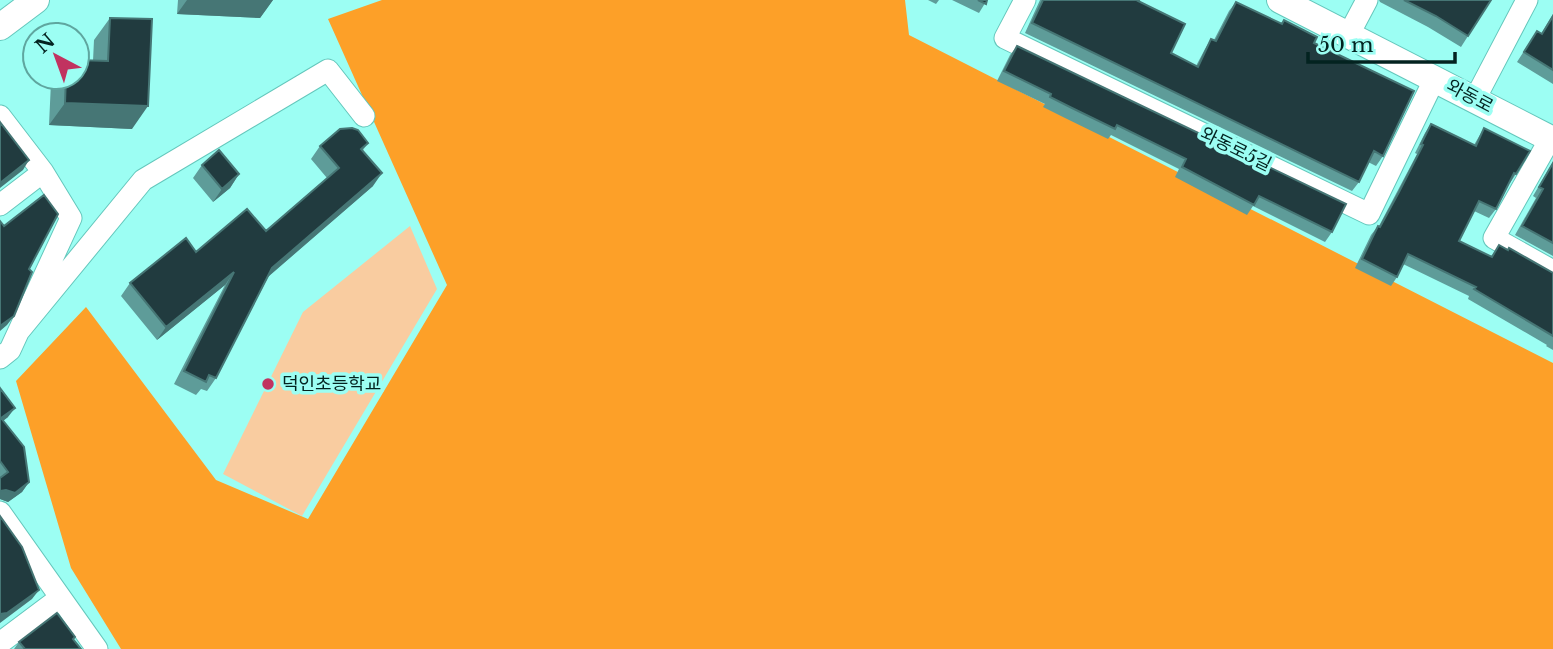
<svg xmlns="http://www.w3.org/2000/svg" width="1553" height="649" viewBox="0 0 1553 649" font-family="'Libre Baskerville','Noto Sans KR',serif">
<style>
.green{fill:#f9cca0}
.forest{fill:#fda028}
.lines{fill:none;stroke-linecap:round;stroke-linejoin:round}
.minor-casing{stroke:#64c7bc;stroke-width:23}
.major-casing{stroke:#64c7bc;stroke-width:28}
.minor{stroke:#fff;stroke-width:21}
.major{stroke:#fff;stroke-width:26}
.wall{fill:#5e9c99}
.shaded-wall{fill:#467675}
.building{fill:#213b3f;stroke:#467675;stroke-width:2}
.poi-dot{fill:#c13360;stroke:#9cfef3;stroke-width:2.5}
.labels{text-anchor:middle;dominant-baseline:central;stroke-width:7;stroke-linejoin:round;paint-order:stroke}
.street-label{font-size:18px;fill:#032320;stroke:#9cfef3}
.poi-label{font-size:18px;fill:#032320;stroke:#9cfef3;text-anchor:start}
</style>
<rect width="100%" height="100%" fill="#9cfef3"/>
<path class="green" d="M 410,226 L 437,289 L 302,516 L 223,474 L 303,312 Z"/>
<path class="forest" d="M 382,0 L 905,0 L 909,35 L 1553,363 L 1553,649 L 121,649 L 71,568 L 16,381 L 86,307 L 216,480 L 308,519 L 447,285 L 328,19 Z"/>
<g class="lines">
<defs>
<path id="minor" d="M 1025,0 L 1005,38 L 1369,214 L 1435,78
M 1349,34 L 1367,0
M 1475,99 L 1527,0
M 0,116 L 43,172 L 71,218 L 10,350 L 0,358
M 1550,139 L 1494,238 L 1553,271
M 0,205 L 43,172
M 19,331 L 143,180 L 328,70 L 364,116
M 0,512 L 97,649
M 0,643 L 60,598"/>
<path id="major" d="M 1280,0 L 1553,140
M 0,27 L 36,0"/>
</defs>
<use href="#minor" class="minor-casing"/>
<use href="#major" class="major-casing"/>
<use href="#minor" class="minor"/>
<use href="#major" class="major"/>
</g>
<path class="wall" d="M 178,0 L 273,0 L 260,18 L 177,14 Z
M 928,0 L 939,0 L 936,4 Z
M 952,0 L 987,0 L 979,13 Z
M 1040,0 L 1139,0 L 1171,53 L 1196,66 L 1205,49 L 1211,39 L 1214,40 L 1229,11 L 1236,2 L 1281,24 L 1284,20 L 1314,43 L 1383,156 L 1376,166 L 1368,162 L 1359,182 L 1352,191 L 1025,33 Z
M 1379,0 L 1491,0 L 1461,47 L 1428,27 L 1380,2 Z
M 1553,14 L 1553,84 L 1517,62 L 1537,31 L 1541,34 Z
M 110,18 L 132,129 L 49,125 L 51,82 L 55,77 L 77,77 L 93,61 L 94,40 Z
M 1017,46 L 1332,232 L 1325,242 L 1253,206 L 1247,215 L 1175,177 L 1179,169 L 1111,135 L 1108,139 L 1065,118 L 1043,107 L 1045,104 L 997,81 L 1010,55 Z
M 1431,124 L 1474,145 L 1484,128 L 1516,174 L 1510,183 L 1509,183 L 1496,209 L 1489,218 L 1474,211 L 1459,241 L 1491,257 L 1499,245 L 1553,273 L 1553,350 L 1546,346 L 1547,345 L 1468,299 L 1469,296 L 1403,264 L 1397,277 L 1391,286 L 1355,268 L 1371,235 L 1378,226 L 1379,226 L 1417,154 L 1415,153 L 1425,133 Z
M 368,143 L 363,150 L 373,186 L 268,277 L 216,378 L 207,391 L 201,389 L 196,395 L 174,384 L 225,285 L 157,340 L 121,296 L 130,283 L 196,252 L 266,231 L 327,178 L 311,159 L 320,146 Z
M 1553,162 L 1553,256 L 1515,235 L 1536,198 L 1533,196 Z
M 202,165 L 239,174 L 230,188 L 213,202 L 193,178 Z
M 0,388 L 8,417 L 3,421 L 29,482 L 22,492 L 8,502 L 0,499 Z
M 74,640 L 81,649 L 14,649 L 19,642 Z"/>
<path class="shaded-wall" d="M 187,0 L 273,0 L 260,18 L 177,14 Z
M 65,103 L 148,106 L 132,129 L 49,125 Z
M 29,160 L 23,170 L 0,188 L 0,183 Z
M 382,173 L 373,186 L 263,281 L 272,268 Z
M 239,174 L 230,188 L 213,202 L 222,189 Z
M 234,272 L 225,285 L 157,340 L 166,327 Z
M 14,316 L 7,325 L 0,331 L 0,326 Z
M 15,408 L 8,417 L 0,423 L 1,418 Z
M 29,482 L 22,492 L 8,502 L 0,499 L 0,491 Z
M 39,590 L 32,599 L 0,623 L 0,614 Z"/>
<path class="building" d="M 978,0 L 987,0 L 986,4 Z
M 1043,0 L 1139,0 L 1138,1 L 1185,24 L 1171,53 L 1198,67 L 1211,39 L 1216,41 L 1236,2 L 1282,24 L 1284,20 L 1317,37 L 1314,43 L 1414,91 L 1383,156 L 1374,151 L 1359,182 L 1032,23 Z
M 1404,0 L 1491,0 L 1468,36 L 1436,16 Z
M 1553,16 L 1553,70 L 1524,52 L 1537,31 L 1542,34 Z
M 110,18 L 152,19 L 148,106 L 65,103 L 66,77 L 77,77 L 77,60 L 108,61 Z
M 1017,46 L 1346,204 L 1332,232 L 1259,196 L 1254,205 L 1182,167 L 1186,159 L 1117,125 L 1115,129 L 1072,108 L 1050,97 L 1051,94 L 1004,71 Z
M 0,122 L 29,160 L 0,183 Z
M 1431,124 L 1476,146 L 1484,128 L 1530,151 L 1516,174 L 1514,173 L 1496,209 L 1479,201 L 1459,241 L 1492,257 L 1499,245 L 1508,250 L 1509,248 L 1553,273 L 1553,336 L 1474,289 L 1476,287 L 1408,254 L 1397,277 L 1362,259 L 1378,226 L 1380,227 L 1399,192 L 1423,145 L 1421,144 Z
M 352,128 L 358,130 L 368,143 L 361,149 L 382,173 L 272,268 L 216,378 L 209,375 L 206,382 L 184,371 L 234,272 L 166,327 L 130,283 L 186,238 L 196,252 L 247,209 L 266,231 L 339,168 L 320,146 L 340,129 Z
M 219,150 L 239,174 L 222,189 L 202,165 Z
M 1553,163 L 1553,243 L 1522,226 L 1543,189 L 1539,187 Z
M 44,195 L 58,214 L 29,269 L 32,272 L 14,316 L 0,326 L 0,221 L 4,226 Z
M 0,388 L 15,408 L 1,418 L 24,447 L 29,482 L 15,493 L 6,490 L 0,491 L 0,478 L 8,472 L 0,461 Z
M 0,516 L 22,547 L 39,590 L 7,613 L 0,614 Z
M 57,613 L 75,637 L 73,639 L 81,649 L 25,649 L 19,642 Z"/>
<circle class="poi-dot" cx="268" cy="384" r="7"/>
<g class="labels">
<g class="street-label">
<text transform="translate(1470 96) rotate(28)">와동로</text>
<text transform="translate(1236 149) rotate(26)">와동로5길</text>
</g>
<g class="poi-label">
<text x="282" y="384">덕인초등학교</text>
</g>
</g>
<g transform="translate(56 56) rotate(319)"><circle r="33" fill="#9cfef3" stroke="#5fa69f" stroke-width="2"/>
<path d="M0-5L12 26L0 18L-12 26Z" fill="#c13360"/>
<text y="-10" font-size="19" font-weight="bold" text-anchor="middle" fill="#032320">N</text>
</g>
<path d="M1308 52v10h147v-10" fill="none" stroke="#032320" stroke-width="3.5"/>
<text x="1318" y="52" font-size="21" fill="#032320" stroke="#9cfef3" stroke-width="5" paint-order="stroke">50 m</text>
</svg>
